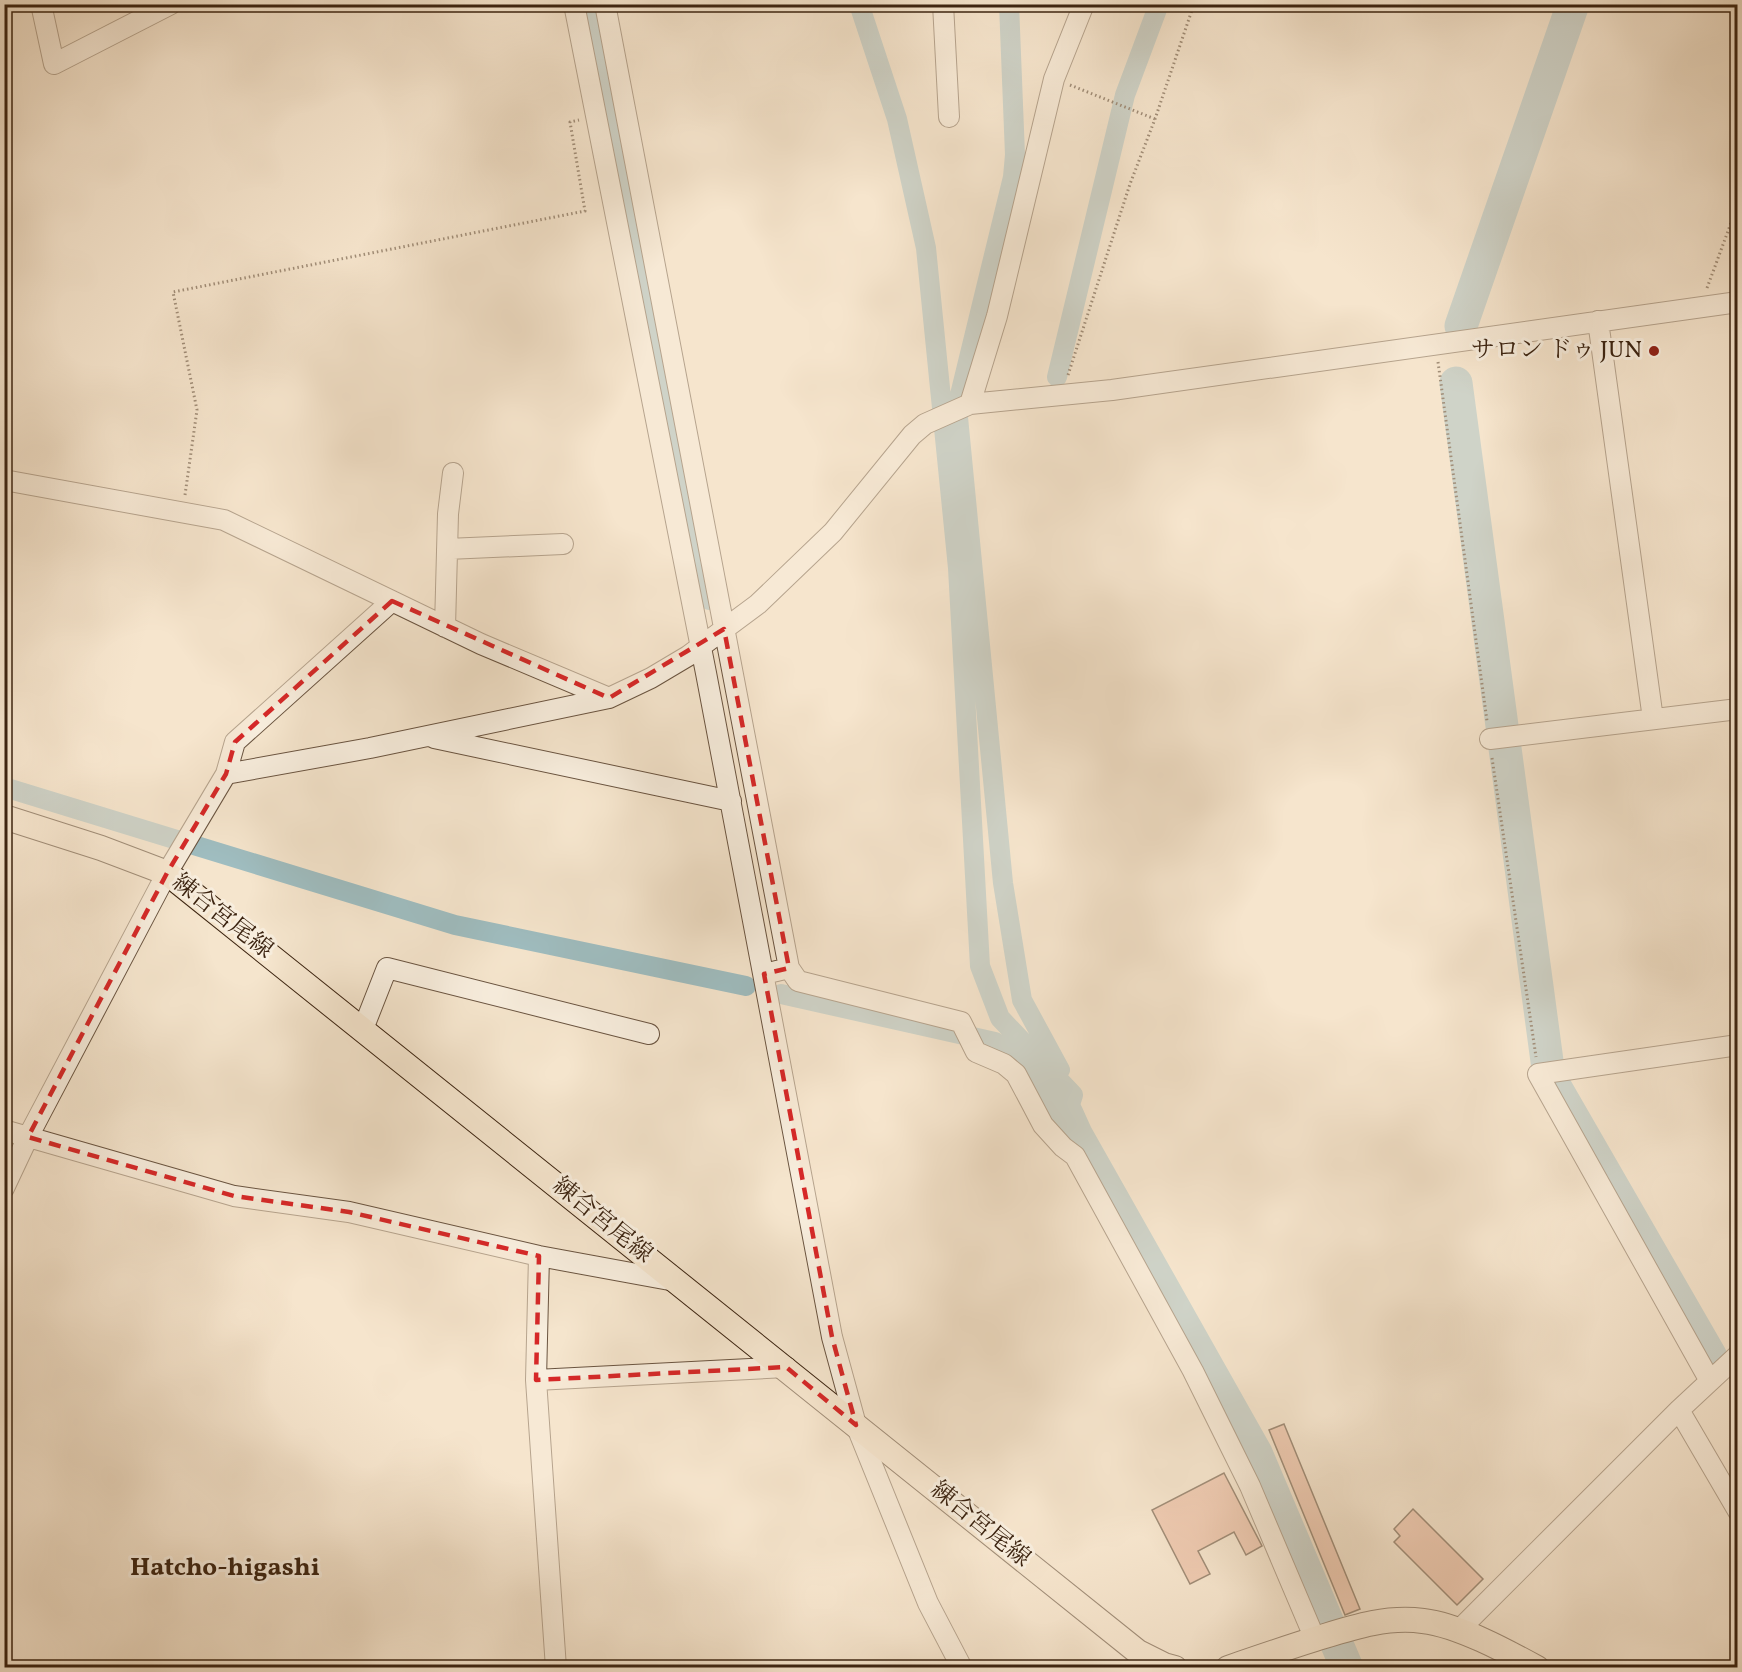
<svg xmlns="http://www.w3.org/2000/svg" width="1742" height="1672" viewBox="0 0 1742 1672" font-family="Vollkorn,'Noto Serif JP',serif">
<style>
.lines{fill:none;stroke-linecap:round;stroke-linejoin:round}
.canal{stroke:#9fbdc0;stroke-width:20}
.river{stroke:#9fbdc0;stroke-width:33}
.building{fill:#e8ae92;stroke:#3c2411;stroke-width:1.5}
.minor-casing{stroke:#6a5440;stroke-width:22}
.major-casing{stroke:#3c2411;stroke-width:26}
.path{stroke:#3c2411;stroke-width:3;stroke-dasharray:1.5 3;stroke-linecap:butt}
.minor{stroke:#f8eede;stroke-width:20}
.major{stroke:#f5e5cd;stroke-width:24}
.marked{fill:none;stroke:#d62828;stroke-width:4.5;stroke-dasharray:12 8;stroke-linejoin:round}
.poi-dot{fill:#8f2418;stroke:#f8eede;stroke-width:2}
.labels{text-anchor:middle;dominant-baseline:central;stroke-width:6;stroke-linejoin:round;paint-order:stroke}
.poi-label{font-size:24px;fill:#3c2411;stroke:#f8eede;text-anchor:end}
.street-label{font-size:24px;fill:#3c2411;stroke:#f8eede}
.neighbourhood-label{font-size:26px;font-weight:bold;fill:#3c2411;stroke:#f8eede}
</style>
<rect width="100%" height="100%" fill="#f5e5cd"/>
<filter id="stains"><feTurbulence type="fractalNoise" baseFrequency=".00333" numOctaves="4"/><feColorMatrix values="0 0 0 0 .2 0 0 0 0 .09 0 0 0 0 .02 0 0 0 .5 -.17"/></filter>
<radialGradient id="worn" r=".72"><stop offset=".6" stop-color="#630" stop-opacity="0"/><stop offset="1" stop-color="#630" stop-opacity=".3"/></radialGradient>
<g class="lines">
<path class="canal" d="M 593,4 L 709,600
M 859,4 L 897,119 L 926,248 L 958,568 L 980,966 L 1000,1018 L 1073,1095 L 1067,1114
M 1009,4 L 1015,155 L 1013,177 L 957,407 L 1003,883 L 1022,1000 L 1060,1070
M 1057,377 L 1125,95 L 1159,4
M 4,787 L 455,925 L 746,986
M 781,994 L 995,1042 L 1044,1082"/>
<path class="river" d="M 1461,326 L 1573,4
M 1456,383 L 1549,1076 L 1711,1357
M 1044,1082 L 1067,1114 L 1076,1134 L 1256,1453 L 1347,1668"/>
</g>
<path class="building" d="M 1284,1424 L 1360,1609 L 1345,1615 L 1269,1430 Z
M 1224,1473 L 1262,1546 L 1246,1555 L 1234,1532 L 1198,1551 L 1210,1574 L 1190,1584 L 1152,1510 Z
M 1413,1509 L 1483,1579 L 1457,1605 L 1394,1542 L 1400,1536 L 1394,1529 Z"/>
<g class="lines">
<defs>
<path id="minor" d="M 41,4 L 54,64 L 171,4
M 574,4 L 706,673 L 832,1337 L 856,1425 L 928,1603 L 962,1668
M 605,4 L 789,968 L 764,974
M 943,4 L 949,117
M 1598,321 L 1653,719
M 970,404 L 997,316 L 1054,79 L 1084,4
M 4,480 L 224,520 L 481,644 L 609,698
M 447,549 L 563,544
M 445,627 L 448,514 L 453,473
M 434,738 L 731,801
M 1490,739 L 1738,709
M 226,774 L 370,748 L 609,698 L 651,678 L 688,656 L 758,604 L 833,532 L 912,435 L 925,424 L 970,404 L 1112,390 L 1738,302
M 789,968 L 798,981 L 961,1022 L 976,1052 L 1004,1064 L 1016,1074 L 1043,1125 L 1063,1147 L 1075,1156 L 1193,1371 L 1250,1486 L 1315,1639
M 363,1029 L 387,968 L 649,1034
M 4,1130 L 234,1196 L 349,1212 L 539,1256 L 675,1281
M 4,1188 L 28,1137 L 167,873 L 226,774 L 235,742 L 392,601
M 539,1256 L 536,1380 L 556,1668
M 536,1380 L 786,1367
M 1710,1381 L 1538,1074 L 1738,1045
M 1679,1410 L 1738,1511
M 1458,1631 L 1679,1410 L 1738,1355"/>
<path id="major" d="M 4,817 L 101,848 L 167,873 C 492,1132 815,1392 1138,1652 L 1164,1665 L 1175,1668
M 1228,1668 C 1257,1658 1286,1648 1315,1639 C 1351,1628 1385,1616 1423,1621 C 1458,1625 1506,1651 1537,1668"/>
</defs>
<use href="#minor" class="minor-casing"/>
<use href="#major" class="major-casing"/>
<path class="path" d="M 1070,85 L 1155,119
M 1707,288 L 1738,204
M 1438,362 L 1487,721
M 1068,375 L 1130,184 L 1155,119 L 1194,4
M 185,495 L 197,410 L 173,292 L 585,211 L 570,122 L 579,120
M 1492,758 L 1536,1057"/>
<use href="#minor" class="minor"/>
<use href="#major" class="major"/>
</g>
<path d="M0 0H1742V1672H0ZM 392,601 L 609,698 L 724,629 L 789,968 L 764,974 L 832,1337 L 856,1425 L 786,1367 L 536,1380 L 539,1256 L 349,1212 L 234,1196 L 28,1137 L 167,873 L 226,774 L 235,742 Z" fill="#f5e5cd" fill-opacity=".55" fill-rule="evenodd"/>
<path class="marked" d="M 392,601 L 609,698 L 724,629 L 789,968 L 764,974 L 832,1337 L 856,1425 L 786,1367 L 536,1380 L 539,1256 L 349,1212 L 234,1196 L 28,1137 L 167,873 L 226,774 L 235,742 Z"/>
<circle class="poi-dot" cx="1654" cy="351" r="6"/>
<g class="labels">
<g class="poi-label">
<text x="1642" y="351">サロン ドゥ JUN</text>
</g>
<g class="street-label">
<text transform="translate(222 917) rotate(38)">練合宮尾線</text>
<text transform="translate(602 1221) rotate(39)">練合宮尾線</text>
<text transform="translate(980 1525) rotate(39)">練合宮尾線</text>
</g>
<g class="neighbourhood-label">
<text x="225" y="1568">Hatcho-higashi</text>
</g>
</g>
<rect width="1742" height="1672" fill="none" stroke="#f5e5cd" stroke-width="24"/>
<rect x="6" y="6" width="1730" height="1660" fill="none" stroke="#3c2411" stroke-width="3"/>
<rect x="12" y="12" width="1718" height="1648" fill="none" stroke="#3c2411" stroke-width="1.5"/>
<rect width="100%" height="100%" filter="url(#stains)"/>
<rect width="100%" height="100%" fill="url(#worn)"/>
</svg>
